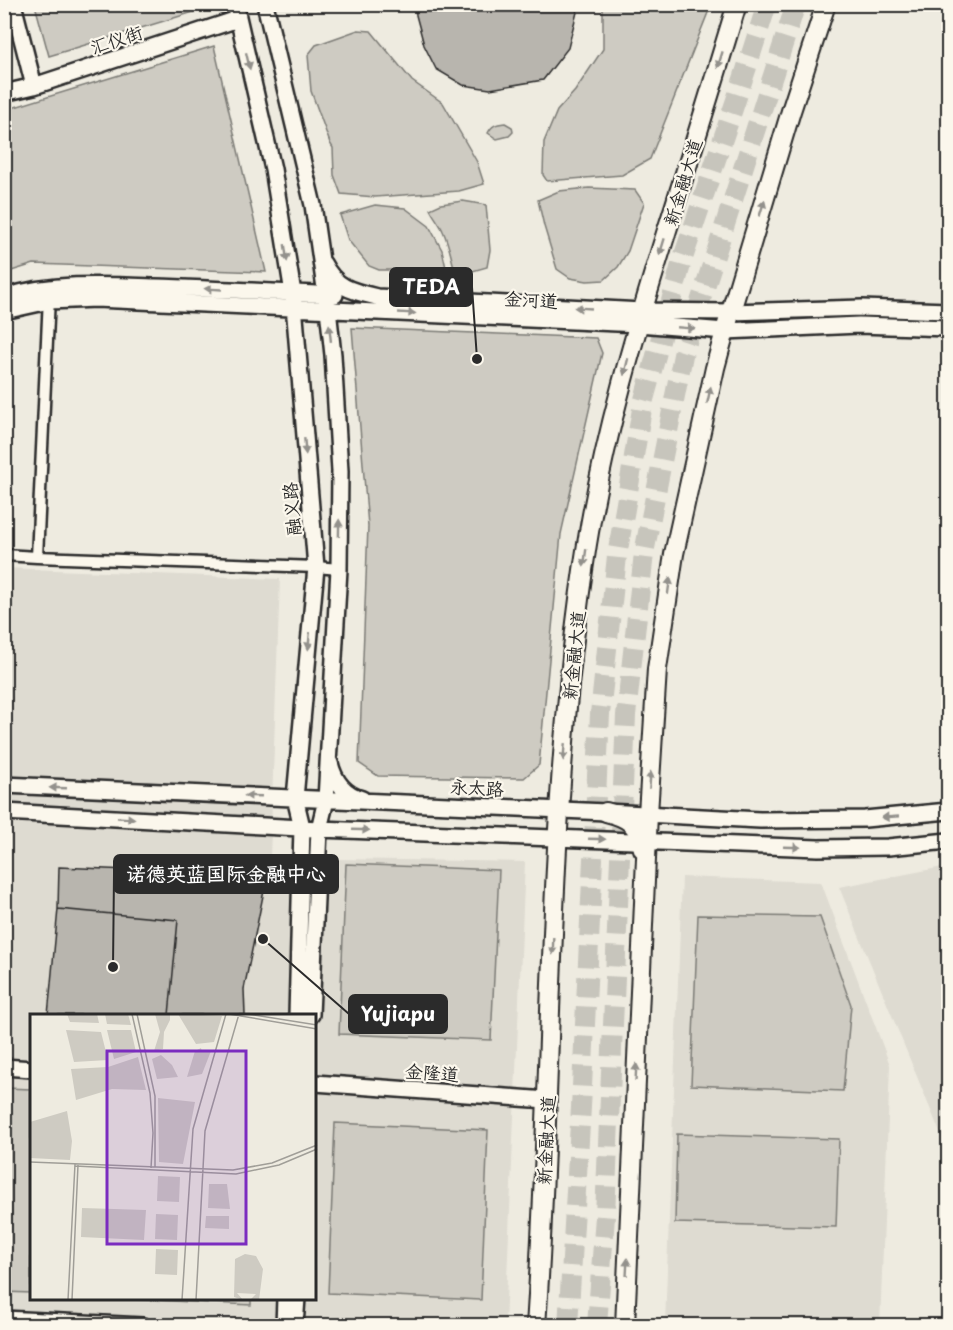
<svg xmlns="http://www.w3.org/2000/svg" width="953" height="1330" viewBox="0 0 953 1330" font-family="'Playpen Sans','LXGW WenKai TC',sans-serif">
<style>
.built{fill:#dedbd1;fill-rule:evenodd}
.green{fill:#cecbc2;stroke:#7c7b76;stroke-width:1.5}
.building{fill:#b8b5ae;stroke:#2b2b2b;stroke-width:1.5}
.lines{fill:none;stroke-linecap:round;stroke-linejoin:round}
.highway-tunnel{stroke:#c7c5bc;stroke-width:20;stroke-dasharray:20 10;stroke-linecap:butt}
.street-casing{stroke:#2b2b2b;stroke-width:15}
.secondary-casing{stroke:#2b2b2b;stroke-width:20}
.primary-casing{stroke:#2b2b2b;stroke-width:22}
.street{stroke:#fbf7ec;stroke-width:10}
.secondary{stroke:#fbf7ec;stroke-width:15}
.primary{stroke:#fbf7ec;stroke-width:18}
.oneway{fill:#93918c}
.labels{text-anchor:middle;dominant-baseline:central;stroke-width:4.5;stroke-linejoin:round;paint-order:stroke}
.street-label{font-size:18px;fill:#2b2b2b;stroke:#fbf7ec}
.inset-road{fill:none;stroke:#a09e98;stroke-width:1.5}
.view{fill:#7b2cbf;fill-opacity:0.15;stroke:#7b2cbf;stroke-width:3}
.inset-edge{fill:none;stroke:#2b2b2b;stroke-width:3}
.leader{fill:none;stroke:#2b2b2b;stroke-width:2}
.callout-dot{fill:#2b2b2b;stroke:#fbf7ec;stroke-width:2}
.callout{fill:#2b2b2b;stroke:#2b2b2b;stroke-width:2}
.callout-label{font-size:20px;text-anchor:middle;font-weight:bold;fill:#fff}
</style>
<rect width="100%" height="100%" fill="#eeebe0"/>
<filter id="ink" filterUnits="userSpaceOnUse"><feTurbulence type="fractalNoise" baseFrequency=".0167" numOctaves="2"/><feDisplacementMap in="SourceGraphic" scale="12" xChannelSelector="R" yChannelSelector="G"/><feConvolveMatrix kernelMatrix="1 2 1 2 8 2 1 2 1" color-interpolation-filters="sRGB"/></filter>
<g filter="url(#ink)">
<path class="built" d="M 5,568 L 280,579 L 270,858 L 525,862 L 505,1325 L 5,1326 ZM 32,1015 L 315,1015 L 315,1298 L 32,1298 Z
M 948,866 L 948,1152 L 839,887 Z
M 682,877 L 821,882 L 890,1065 L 880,1325 L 704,1326 L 665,1324 Z"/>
<path class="green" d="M 196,5 L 197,11 L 49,56 L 35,5 Z
M 603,5 L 651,5 L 652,7 L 711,5 L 650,159 L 622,175 L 547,181 L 543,175 L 544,142 L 557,111 L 575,91 L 603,49 Z
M 358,30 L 371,31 L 412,81 L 443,103 L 477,162 L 484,184 L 459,191 L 375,197 L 341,194 L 334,175 L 333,148 L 330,143 L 311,91 L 308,55 L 316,45 Z
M 214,46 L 266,272 L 34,264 L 5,273 L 5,110 Z
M 505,123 L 512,127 L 513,132 L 509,136 L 497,139 L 488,133 C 492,125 496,124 505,123 Z
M 589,188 L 635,190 L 644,203 L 628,251 L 618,267 L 604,280 L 587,281 L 570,278 L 557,269 L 544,226 L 538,200 L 559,191 Z
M 463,201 L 486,205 L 490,250 L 487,267 L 462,274 L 455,271 C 451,257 449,244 443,231 C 440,224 434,217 430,209 L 441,204 Z
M 375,205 L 405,208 L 429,226 L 442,250 L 447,272 L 441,282 L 424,282 L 408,270 L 379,270 L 369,266 L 348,240 L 340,215 Z
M 352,328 L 596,338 L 602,353 L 561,534 L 539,765 L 524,778 L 378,776 L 359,763 L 368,526 Z
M 346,864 L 499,870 L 491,1040 L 339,1034 Z
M 698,915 L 820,917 L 851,1005 L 843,1091 L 691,1085 Z
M 4,1088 L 31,1089 L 31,1293 L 5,1292 Z
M 335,1123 L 488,1130 L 481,1300 L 328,1293 Z
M 677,1134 L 839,1139 L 836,1227 L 675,1223 Z
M 131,1299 L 251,1298 L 251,1305 Z"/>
<path class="building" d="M 415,4 L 575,4 L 577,12 L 568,48 L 543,80 L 490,89 L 463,85 L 436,69 L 424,45 L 416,15 Z
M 4,633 L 8,633 L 4,706 Z
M 59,867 L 267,876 L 244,989 L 245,1015 L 169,1015 L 178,920 L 58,909 Z
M 58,909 L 178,920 L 169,1015 L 48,1015 Z"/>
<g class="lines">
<path class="highway-tunnel" d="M 568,1326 L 581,1107 L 600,714 L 617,556 L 643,403 L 682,261 L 746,70 L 767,4
M 597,1326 L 605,1216 L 626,715 L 644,553 L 683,355 L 796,4"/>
<defs>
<path id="street" d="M 4,555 L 37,557 L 49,297
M 37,557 L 316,567 L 339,569"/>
<path id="secondary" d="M 13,4 L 34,86
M 235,4 L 273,169 L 293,293 L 316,567 L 295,798 L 302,827 L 297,1015
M 265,4 L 313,205 L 328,309 L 333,355 L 340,471 L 339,569 L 326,800 L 319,829 L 311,1015
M 4,93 L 34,86 L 238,19
M 323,263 C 336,288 351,291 377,297 L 642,311 L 731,312 L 862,308 L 948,311
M 4,297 C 54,282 105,285 155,287 C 215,289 275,292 335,295
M 4,311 L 49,301 L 96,299 L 639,324 L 725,331 L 859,325 L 948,328
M 330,763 C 334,780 344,794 362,799
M 4,785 L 606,812 L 760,820 L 865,819 L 948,811
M 4,812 L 319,829 L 818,848 L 888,847 L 948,841
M 4,1067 L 32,1069
M 315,1083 L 547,1100
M 4,1319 L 143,1326
M 284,1326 L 285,1298
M 295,1326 L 297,1298"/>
<path id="primary" d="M 606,812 C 630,818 638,824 643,849
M 536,1326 C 554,1065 546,802 587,544 C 604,437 635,333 667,230 C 691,155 714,80 737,4
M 625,1326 L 648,814 L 657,669 L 674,554 L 715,368 L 725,331 L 791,111 L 826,4"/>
</defs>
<use href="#street" class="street-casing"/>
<use href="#secondary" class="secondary-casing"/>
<use href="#primary" class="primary-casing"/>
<use href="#street" class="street"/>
<use href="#secondary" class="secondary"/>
<use href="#primary" class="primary"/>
</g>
<defs><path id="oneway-solid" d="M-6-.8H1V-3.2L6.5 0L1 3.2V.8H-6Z" transform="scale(1.5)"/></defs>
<g class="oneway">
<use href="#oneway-solid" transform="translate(720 60) rotate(107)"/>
<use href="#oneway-solid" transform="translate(248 61) rotate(77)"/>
<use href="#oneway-solid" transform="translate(762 208) rotate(-73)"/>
<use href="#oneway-solid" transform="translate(662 247) rotate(107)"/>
<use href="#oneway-solid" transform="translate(286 253) rotate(82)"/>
<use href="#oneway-solid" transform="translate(213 289) rotate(-177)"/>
<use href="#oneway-solid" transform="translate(583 308) rotate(-177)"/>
<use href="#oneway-solid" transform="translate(407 313) rotate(3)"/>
<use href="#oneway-solid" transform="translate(686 328) rotate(5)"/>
<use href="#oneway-solid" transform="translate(330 333) rotate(-96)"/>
<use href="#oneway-solid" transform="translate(626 367) rotate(104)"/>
<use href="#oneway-solid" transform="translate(709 395) rotate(-78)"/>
<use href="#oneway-solid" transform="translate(305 446) rotate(85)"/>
<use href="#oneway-solid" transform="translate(339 528) rotate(-89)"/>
<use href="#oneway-solid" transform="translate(585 558) rotate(98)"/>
<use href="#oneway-solid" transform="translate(669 586) rotate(-82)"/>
<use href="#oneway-solid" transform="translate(309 641) rotate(95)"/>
<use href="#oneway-solid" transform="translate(564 752) rotate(95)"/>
<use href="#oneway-solid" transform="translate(650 780) rotate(-86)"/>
<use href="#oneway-solid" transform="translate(58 788) rotate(-178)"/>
<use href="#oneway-solid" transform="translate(253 796) rotate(-178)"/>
<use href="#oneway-solid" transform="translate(890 817) rotate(176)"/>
<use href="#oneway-solid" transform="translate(126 818) rotate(3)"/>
<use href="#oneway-solid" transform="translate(361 830) rotate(2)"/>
<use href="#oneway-solid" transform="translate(597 839) rotate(2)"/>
<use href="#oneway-solid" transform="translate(792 847) rotate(2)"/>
<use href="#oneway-solid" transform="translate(553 946) rotate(92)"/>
<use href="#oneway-solid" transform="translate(636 1072) rotate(-87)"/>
<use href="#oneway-solid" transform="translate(627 1267) rotate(-87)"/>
</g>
</g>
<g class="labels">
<g class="street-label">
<text transform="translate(116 39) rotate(-18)">汇仪街</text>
<text transform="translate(682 182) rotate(-73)">新金融大道</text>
<text transform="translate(531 299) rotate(3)">金河道</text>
<text transform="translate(291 509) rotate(-95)">融义路</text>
<text transform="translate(573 655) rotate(-84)">新金融大道</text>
<text transform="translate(477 787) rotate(3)">永太路</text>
<text transform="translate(432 1072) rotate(4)">金隆道</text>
<text transform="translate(545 1140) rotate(-87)">新金融大道</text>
</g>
</g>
<g transform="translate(30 1014)">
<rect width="286" height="286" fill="#eeebe0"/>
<path d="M 37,0 L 67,0 L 69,9 L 40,8 ZM 75,0 L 98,0 L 101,11 L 77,10 ZM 125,0 L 140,0 L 140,6 L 134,18 L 133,35 L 124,37 L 130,18 ZM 148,0 L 192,2 L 184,28 L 166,30 ZM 36,16 L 71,18 L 78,46 L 44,48 ZM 77,16 L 101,16 L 106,38 L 84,45 ZM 171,34 L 172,38 L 181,37 L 172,60 L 157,63 L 165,37 ZM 131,41 L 142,51 L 148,63 L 127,65 L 122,45 ZM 108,43 L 116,76 L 82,75 L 46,86 L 41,55 L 78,53 ZM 128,84 L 165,88 L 153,150 L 129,148 ZM 37,97 L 42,127 L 40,146 L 0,144 L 0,108 ZM 128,162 L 150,163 L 149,188 L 127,187 ZM 179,170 L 197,170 L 200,195 L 178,194 ZM 52,194 L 116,196 L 114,226 L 51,223 ZM 126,200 L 148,201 L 147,226 L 125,225 ZM 176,202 L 199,202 L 199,215 L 175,214 ZM 126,235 L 148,236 L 147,261 L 125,260 ZM 215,240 L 226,242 L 233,255 L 229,286 L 220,286 L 226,280 L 207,279 L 213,286 L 204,283 L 205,245 Z" fill="#cecbc2"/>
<path class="inset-road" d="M 102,0 L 120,79 L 123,119 L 121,154M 107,0 L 125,82 L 125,153M 199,0 L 287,15M 218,0 L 287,11M 0,148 L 203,156 L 242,149 L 287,131M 45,152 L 206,160 L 249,151 L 287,135M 38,286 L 45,150M 42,286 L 48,151M 152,286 L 163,115 L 196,0M 166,286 L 175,117 L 209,0"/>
<path class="view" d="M 77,37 L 216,37 L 216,230 L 77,230 Z"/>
<rect width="286" height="286" class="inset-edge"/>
</g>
<path class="leader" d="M477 359L472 287M113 967L114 874M263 939L349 1014"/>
<g class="callout-dot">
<circle cx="477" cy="359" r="6"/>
<circle cx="113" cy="967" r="6"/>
<circle cx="263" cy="939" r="6"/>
</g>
<g class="callout">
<rect x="390" y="268" width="82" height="38" rx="6"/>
<rect x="114" y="855" width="224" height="38" rx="6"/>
<rect x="349" y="995" width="98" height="38" rx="6"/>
</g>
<g class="callout-label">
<text x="431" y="294">TEDA</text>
<text x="226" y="881">诺德英蓝国际金融中心</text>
<text x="398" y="1021">Yujiapu</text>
</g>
<rect width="953" height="1330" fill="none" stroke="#fbf7ec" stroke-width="24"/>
<rect x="12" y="12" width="929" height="1306" fill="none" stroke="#2b2b2b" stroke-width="2" filter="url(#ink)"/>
</svg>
